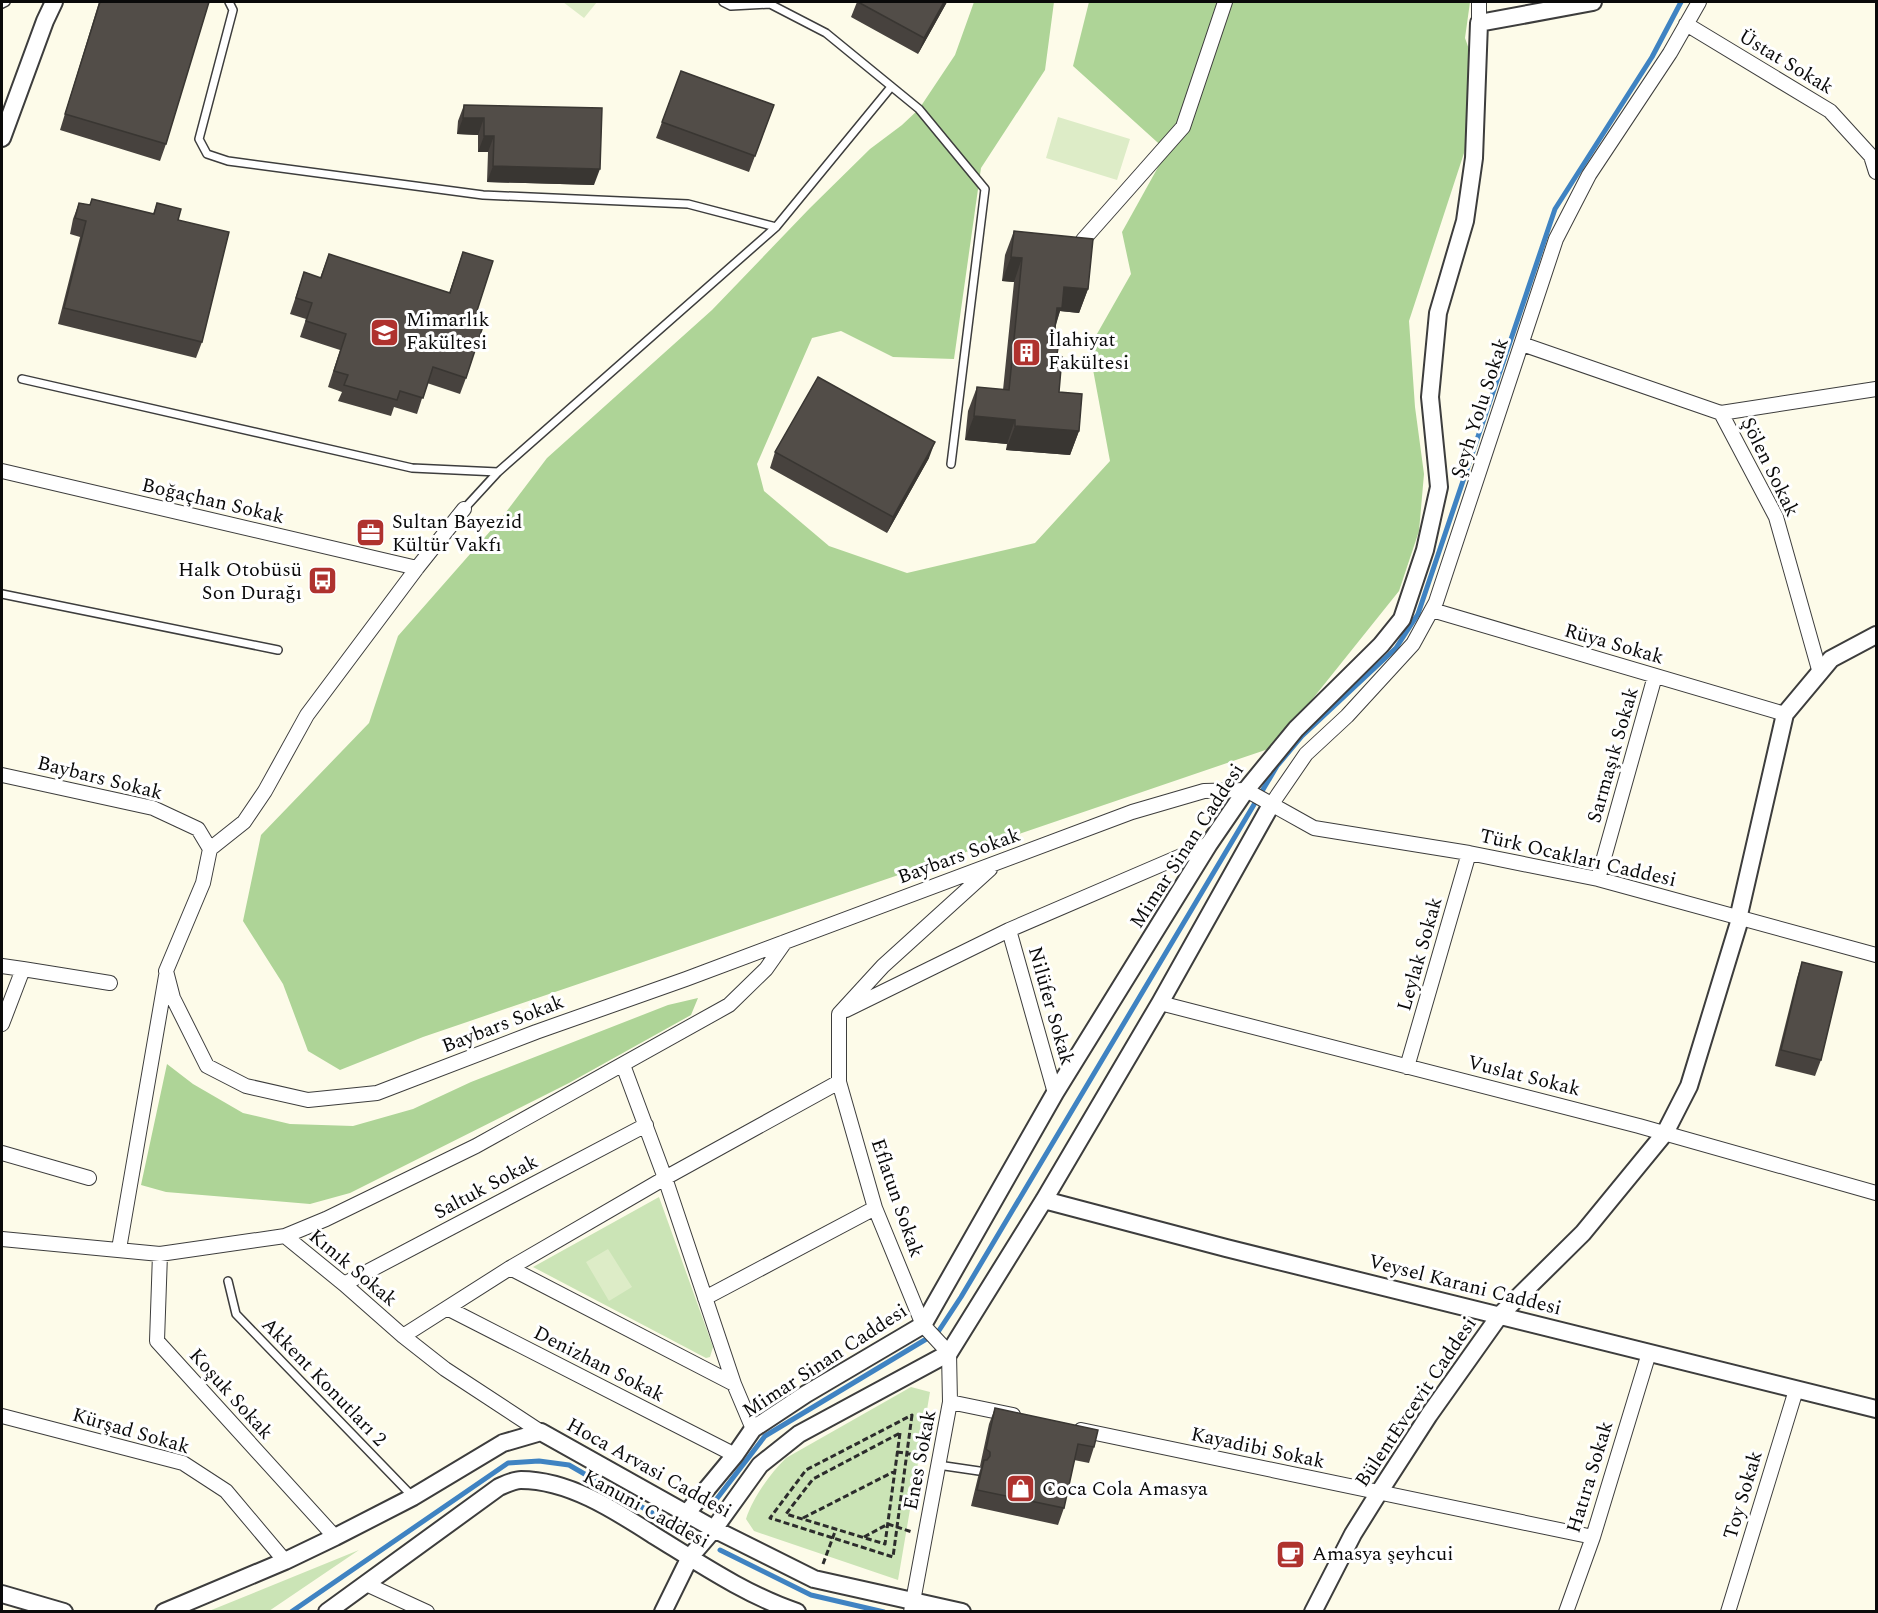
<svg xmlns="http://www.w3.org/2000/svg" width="1878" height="1613" viewBox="0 0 1878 1613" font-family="Spectral,serif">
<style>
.green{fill:#cbe4b6}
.forest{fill:#aed497}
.pitch{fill:#ddecc7}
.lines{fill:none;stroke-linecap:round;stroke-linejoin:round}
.stream{stroke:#3f83c2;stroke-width:5}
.service-casing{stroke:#3d3d3d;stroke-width:10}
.minor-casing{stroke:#3d3d3d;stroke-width:16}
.tertiary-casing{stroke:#3d3d3d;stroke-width:20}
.path{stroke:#2c2c2c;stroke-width:3;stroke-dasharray:6 3;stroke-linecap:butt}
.service{stroke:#fff;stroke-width:7}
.minor{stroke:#fff;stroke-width:14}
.tertiary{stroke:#fff;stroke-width:16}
.wall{fill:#47423e}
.shaded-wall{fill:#393632}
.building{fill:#524d48;stroke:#393632;stroke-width:1.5}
.labels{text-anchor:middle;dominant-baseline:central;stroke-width:6;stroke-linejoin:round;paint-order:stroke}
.street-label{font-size:20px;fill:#0a0a0a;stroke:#fff}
.poi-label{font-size:20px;fill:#0a0a0a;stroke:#fff;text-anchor:start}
</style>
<rect width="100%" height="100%" fill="#fdfbe9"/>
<path class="green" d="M 659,1197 L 713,1347 L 710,1357 L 706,1358 L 533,1267 Z
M 911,1387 L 930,1392 L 898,1580 L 754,1531 L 746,1519 C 753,1497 770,1474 786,1458 Z
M 359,1550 L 269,1611 L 209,1611 Z"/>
<path class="forest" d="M 974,2 L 1054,2 L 1045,70 L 981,168 L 954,359 L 893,357 L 841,331 L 812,338 L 757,464 L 764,491 L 829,546 L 907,573 L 1035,543 L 1110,461 L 1089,348 L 1131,274 L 1122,232 L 1167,151 L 1073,66 L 1089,2 L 1470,2 L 1465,38 L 1484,92 L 1409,321 L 1415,407 L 1424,474 L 1419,531 L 1399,591 L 1274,747 L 423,1037 L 340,1070 L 308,1051 L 283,984 L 243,921 L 261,835 L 369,723 L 398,636 L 500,520 L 547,458 L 712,310 L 810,208 L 870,149 L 902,125 L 919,109 L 955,55 Z
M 698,998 L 691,1015 L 569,1083 L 350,1193 L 310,1204 L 166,1192 L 141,1185 L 167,1064 L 193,1084 L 243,1113 L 290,1124 L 353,1126 L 413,1109 L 471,1082 L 668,1005 Z"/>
<path class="pitch" d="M 563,2 L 597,2 L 584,18 Z
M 1058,117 L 1130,139 L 1117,180 L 1046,158 Z
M 608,1249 L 632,1287 L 609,1301 L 586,1262 Z"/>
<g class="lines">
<path class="stream" d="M 712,1505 L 765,1436 L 938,1332 L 961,1297 L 1277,766 L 1302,736 L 1396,648 L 1418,614 L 1555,209 L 1652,57 L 1681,2
M 720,1550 L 811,1595 L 884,1612
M 291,1612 L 508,1463 L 539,1461 L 569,1465 L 666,1521"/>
<defs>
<path id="service" d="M 229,2 L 233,10 L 199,139 L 207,154 L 228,161 L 483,195 L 688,204 L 776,227
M 723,2 L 731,6 L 770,4 L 826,33 L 919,109 L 985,189 L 951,464
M 2,4 L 6,2
M 22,379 L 412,468 L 498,472 L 776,227 L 891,87
M 464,509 L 498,472
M 2,594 L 278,650
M 228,1281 L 236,1314 L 413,1497
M 938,1465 L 979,1471"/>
<path id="minor" d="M 1479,23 L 1479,2
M 1686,24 L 1830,111 L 1871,156 L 1876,172
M 1083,240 L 1183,127 L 1225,2
M 1522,344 L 1721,413 L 1776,517 L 1820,673
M 1721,413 L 1876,389
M 2,471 L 417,568
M 1432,610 L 1785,714
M 2,775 L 153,808 L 198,829 L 210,849 L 203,883 L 166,971 L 173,998 L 207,1066 L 246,1086 L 308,1100 L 377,1093 L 536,1032 L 686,979 L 1132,812 L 1204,791 L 1246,790 L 1314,828 L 1469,853 L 1598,879 L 1876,955
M 1271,805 L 1306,754 L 1347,716 L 1413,644 L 1436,602 L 1556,239 L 1589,175 L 1670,53 L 1699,2
M 210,849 L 244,822 L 265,791 L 307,715 L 417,568 L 464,509
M 1598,879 L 1655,676
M 1009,930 L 1055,1093
M 2,966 L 23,969 L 2,1024
M 23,969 L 110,983
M 1160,1003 L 1639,1126 L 1876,1193
M 846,1010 L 1009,930 L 1209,844
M 623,1065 L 665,1178 L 734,1384 L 753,1429
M 1407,1067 L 1469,853
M 839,1082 L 875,1208 L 923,1325 L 949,1353 L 950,1402 L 911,1612
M 2,1153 L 89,1178
M 285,1236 L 326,1219 L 476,1146 L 729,1005 L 766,969 L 785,942
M 2,1239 L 160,1254 L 285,1236 L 344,1284 L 403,1336 L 445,1369 L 541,1432
M 119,1249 L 166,976
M 160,1254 L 157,1341 L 335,1537
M 510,1268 L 734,1384
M 344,1284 L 646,1125
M 705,1298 L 875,1208
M 447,1308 L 735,1455
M 403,1336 L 510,1268 L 665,1178 L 839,1082 L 839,1014 L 883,966 L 990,869
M 950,1402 L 1013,1415
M 2,1416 L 183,1463 L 226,1491 L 285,1561
M 1081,1430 L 1593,1537
M 366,1584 L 427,1612
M 1566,1612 L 1593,1537 L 1649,1353
M 1728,1612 L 1796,1390"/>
<path id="tertiary" d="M 2,138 L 45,21 L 54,2
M 1738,919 L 1785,714 L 1831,659 L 1876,635
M 1044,1200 L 1226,1248 L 1876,1409
M 686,1514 L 735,1455 L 753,1429 L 806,1394 L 923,1325 L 1055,1093 L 1209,844 L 1246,790 L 1296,729 L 1381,645 L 1402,619 L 1425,550 L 1439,487 L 1430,397 L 1438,313 L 1465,221 L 1474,158 L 1479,23 L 1593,2
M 2,1594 L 64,1612
M 164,1612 L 285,1561 L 335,1537 L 413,1497 L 503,1443 L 541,1432 L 714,1529 L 814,1579 L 962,1612
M 327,1612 L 499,1487 C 506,1484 514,1480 521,1480 C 569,1480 616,1511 655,1536 C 699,1563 748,1596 797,1612
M 663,1612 L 690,1557 L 714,1529 L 760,1465 L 799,1434 L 949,1353 L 1044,1200 L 1160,1003 L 1271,805
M 1313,1612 L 1353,1534 L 1378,1494 L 1429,1415 L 1500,1315 L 1583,1233 L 1665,1133 L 1689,1086 L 1740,919"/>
</defs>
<use href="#service" class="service-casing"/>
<use href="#minor" class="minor-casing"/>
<use href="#tertiary" class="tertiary-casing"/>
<path class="path" d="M 912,1415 L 893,1557 L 770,1518 L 806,1470 Z
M 900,1433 L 885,1544 L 786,1514 L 813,1479 Z
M 897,1452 L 926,1456
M 803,1518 L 895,1471
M 864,1537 L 888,1524 L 912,1532
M 823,1564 L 836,1529"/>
<use href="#service" class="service"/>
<use href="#minor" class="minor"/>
<use href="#tertiary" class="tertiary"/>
</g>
<path class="wall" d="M 99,2 L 207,2 L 166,144 L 160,161 L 60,130 Z
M 857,2 L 947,2 L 918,54 L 851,17 Z
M 681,71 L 774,105 L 749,172 L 656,138 Z
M 464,105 L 594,185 L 487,182 L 488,152 L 478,152 L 478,135 L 457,134 L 458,121 Z
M 92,199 L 153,214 L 157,203 L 178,220 L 202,342 L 196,358 L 58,324 L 80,237 L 70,234 L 73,219 L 79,203 L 90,205 Z
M 1014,231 L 1088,289 L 1079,313 L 1060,311 L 1056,325 L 1053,347 L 1057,354 L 1059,392 L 1079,431 L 1070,455 L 1006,450 L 1007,444 L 965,440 L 968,411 L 977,387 L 1003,390 L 1014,282 L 1002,281 L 1005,255 Z
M 463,252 L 474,320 L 466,378 L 460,394 L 427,383 L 417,414 L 394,407 L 391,416 L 338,401 L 342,392 L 328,387 L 340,350 L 300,337 L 306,319 L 290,314 L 304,272 L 320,278 L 329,254 L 449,293 Z
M 775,452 L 929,458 L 887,533 L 770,468 Z
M 1802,962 L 1821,1060 L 1815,1076 L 1775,1066 L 1797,978 Z
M 995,1408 L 1094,1447 L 1089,1463 L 1074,1460 L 1064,1508 L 1058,1525 L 971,1506 L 978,1477 L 981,1467 L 980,1466 L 989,1424 Z"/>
<path class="shaded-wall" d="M 944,2 L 947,2 L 918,54 L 924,38 Z
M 463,118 L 484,118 L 478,135 L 457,134 Z
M 484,136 L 494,136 L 488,152 L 478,152 Z
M 493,166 L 600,169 L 594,185 L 487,182 Z
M 1011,257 L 1022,258 L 1014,282 L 1002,281 Z
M 1064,287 L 1088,289 L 1079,313 L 1060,311 L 1053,332 L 1049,332 Z
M 974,416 L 1015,420 L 1007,444 L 965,440 Z
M 1015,426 L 1079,431 L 1070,455 L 1006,450 Z
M 935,442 L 929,458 L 887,533 L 893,517 Z"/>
<path class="building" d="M 100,2 L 209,2 L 166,144 L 65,114 Z
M 858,2 L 944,2 L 924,38 Z
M 681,71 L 774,105 L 755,156 L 662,122 Z
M 464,105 L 602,108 L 600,169 L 493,166 L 494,136 L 484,136 L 484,118 L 463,118 Z
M 92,199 L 154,214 L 157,203 L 181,209 L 178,220 L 229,232 L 202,342 L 64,308 L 86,221 L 75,218 L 79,203 L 90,205 Z
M 1014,231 L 1093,239 L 1088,289 L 1064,287 L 1062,308 L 1057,308 L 1053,347 L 1058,348 L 1057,354 L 1062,357 L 1059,392 L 1082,394 L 1079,431 L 1015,426 L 1015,420 L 974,416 L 977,387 L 1009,390 L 1022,258 L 1011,257 Z
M 463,252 L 493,261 L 474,320 L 484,323 L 466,378 L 433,367 L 423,398 L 400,391 L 397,400 L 344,385 L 348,375 L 334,371 L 346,334 L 306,321 L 312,303 L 296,298 L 304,272 L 321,278 L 329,254 L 450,293 Z
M 818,377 L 935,442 L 893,517 L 775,452 Z
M 1802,962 L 1842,972 L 1821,1060 L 1781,1050 Z
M 995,1408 L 1098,1430 L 1094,1447 L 1078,1444 L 1064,1508 L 977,1490 L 984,1460 L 987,1460 L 990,1456 L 990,1452 L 986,1449 Z"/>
<defs>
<symbol id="university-square" viewBox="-11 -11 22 22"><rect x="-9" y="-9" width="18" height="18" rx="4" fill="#af322e" stroke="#fff"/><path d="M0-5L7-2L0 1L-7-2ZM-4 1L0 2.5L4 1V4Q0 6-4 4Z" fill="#fff"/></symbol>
<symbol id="building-square" viewBox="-11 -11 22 22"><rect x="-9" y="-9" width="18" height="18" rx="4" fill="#af322e" stroke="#fff"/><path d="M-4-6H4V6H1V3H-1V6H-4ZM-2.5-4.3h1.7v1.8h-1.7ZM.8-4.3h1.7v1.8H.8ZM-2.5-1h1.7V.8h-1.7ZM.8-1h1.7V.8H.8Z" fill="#fff"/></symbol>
<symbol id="office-square" viewBox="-11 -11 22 22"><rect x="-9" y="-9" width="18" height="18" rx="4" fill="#af322e" stroke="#fff"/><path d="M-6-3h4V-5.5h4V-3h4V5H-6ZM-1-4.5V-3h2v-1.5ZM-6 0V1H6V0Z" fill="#fff"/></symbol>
<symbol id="bus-square" viewBox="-11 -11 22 22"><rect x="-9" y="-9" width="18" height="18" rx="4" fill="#af322e" stroke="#fff"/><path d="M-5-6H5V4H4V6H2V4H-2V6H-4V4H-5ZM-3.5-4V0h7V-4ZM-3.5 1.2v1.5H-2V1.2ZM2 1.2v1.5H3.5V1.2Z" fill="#fff"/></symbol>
<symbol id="shop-square" viewBox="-11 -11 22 22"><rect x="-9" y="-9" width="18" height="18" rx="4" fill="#af322e" stroke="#fff"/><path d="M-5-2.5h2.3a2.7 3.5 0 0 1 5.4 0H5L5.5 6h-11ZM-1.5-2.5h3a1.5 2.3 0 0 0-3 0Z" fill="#fff"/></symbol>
<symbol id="cafe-square" viewBox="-11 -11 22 22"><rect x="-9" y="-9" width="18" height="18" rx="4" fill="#af322e" stroke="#fff"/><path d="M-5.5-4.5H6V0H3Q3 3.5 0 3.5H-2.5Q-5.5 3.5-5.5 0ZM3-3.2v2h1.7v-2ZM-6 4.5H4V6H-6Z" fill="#fff"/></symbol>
</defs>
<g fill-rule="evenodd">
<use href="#university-square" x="368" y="316" width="33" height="33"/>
<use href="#building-square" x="1010" y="336" width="33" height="33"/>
<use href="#office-square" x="354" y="516" width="33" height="33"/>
<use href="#bus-square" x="306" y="564" width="33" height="33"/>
<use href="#shop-square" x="1004" y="1472" width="33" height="33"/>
<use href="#cafe-square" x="1274" y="1538" width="33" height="33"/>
</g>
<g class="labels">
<g class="street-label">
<text transform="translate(1786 62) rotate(31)">Üstat Sokak</text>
<text transform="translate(1480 408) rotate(-72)">Şeyh Yolu Sokak</text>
<text transform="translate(1770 467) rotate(64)">Şölen Sokak</text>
<text transform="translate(213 501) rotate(13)">Boğaçhan Sokak</text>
<text transform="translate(1614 644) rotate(16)">Rüya Sokak</text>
<text transform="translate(1613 755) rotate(-74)">Sarmaşık Sokak</text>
<text transform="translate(100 778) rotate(14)">Baybars Sokak</text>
<text transform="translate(1187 846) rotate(-57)">Mimar Sinan Caddesi</text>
<text transform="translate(959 856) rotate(-20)">Baybars Sokak</text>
<text transform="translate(1578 858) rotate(13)">Türk Ocakları Caddesi</text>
<text transform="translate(1420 954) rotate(-74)">Leylak Sokak</text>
<text transform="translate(1051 1006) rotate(74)">Nilüfer Sokak</text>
<text transform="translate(503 1024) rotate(-21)">Baybars Sokak</text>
<text transform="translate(1524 1076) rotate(14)">Vuslat Sokak</text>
<text transform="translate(486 1187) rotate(-28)">Saltuk Sokak</text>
<text transform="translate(897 1198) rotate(71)">Eflatun Sokak</text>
<text transform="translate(353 1268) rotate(40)">Kınık Sokak</text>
<text transform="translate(1465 1285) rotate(14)">Veysel Karani Caddesi</text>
<text transform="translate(825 1361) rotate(-33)">Mimar Sinan Caddesi</text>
<text transform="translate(599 1364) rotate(27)">Denizhan Sokak</text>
<text transform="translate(324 1382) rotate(46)">Akkent Konutları 2</text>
<text transform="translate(231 1394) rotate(48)">Koşuk Sokak</text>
<text transform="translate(1416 1402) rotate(-56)">BülentEvcevit Caddesi</text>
<text transform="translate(131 1431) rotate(16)">Kürşad Sokak</text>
<text transform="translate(1258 1448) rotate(12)">Kayadibi Sokak</text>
<text transform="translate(920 1460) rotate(-79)">Enes Sokak</text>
<text transform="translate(649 1468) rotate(29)">Hoca Arvasi Caddesi</text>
<text transform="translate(1590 1477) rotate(-73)">Hatıra Sokak</text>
<text transform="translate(1743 1495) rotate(-73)">Toy Sokak</text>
<text transform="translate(646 1509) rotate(29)">Kanuni Caddesi</text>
</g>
<g class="poi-label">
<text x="406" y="320">Mimarlık<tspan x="406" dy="23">Fakültesi</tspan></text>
<text x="1048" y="340">İlahiyat<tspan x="1048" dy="23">Fakültesi</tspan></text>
<text x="392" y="522">Sultan Bayezid<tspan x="392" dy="23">Kültür Vakfı</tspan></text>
<text x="302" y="570" text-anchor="end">Halk Otobüsü<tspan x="302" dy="23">Son Durağı</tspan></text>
<text x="1042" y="1489">Coca Cola Amasya</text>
<text x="1312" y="1554">Amasya şeyhcui</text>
</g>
</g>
<rect width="1878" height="1613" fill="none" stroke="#0a0a0a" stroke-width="6"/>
</svg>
